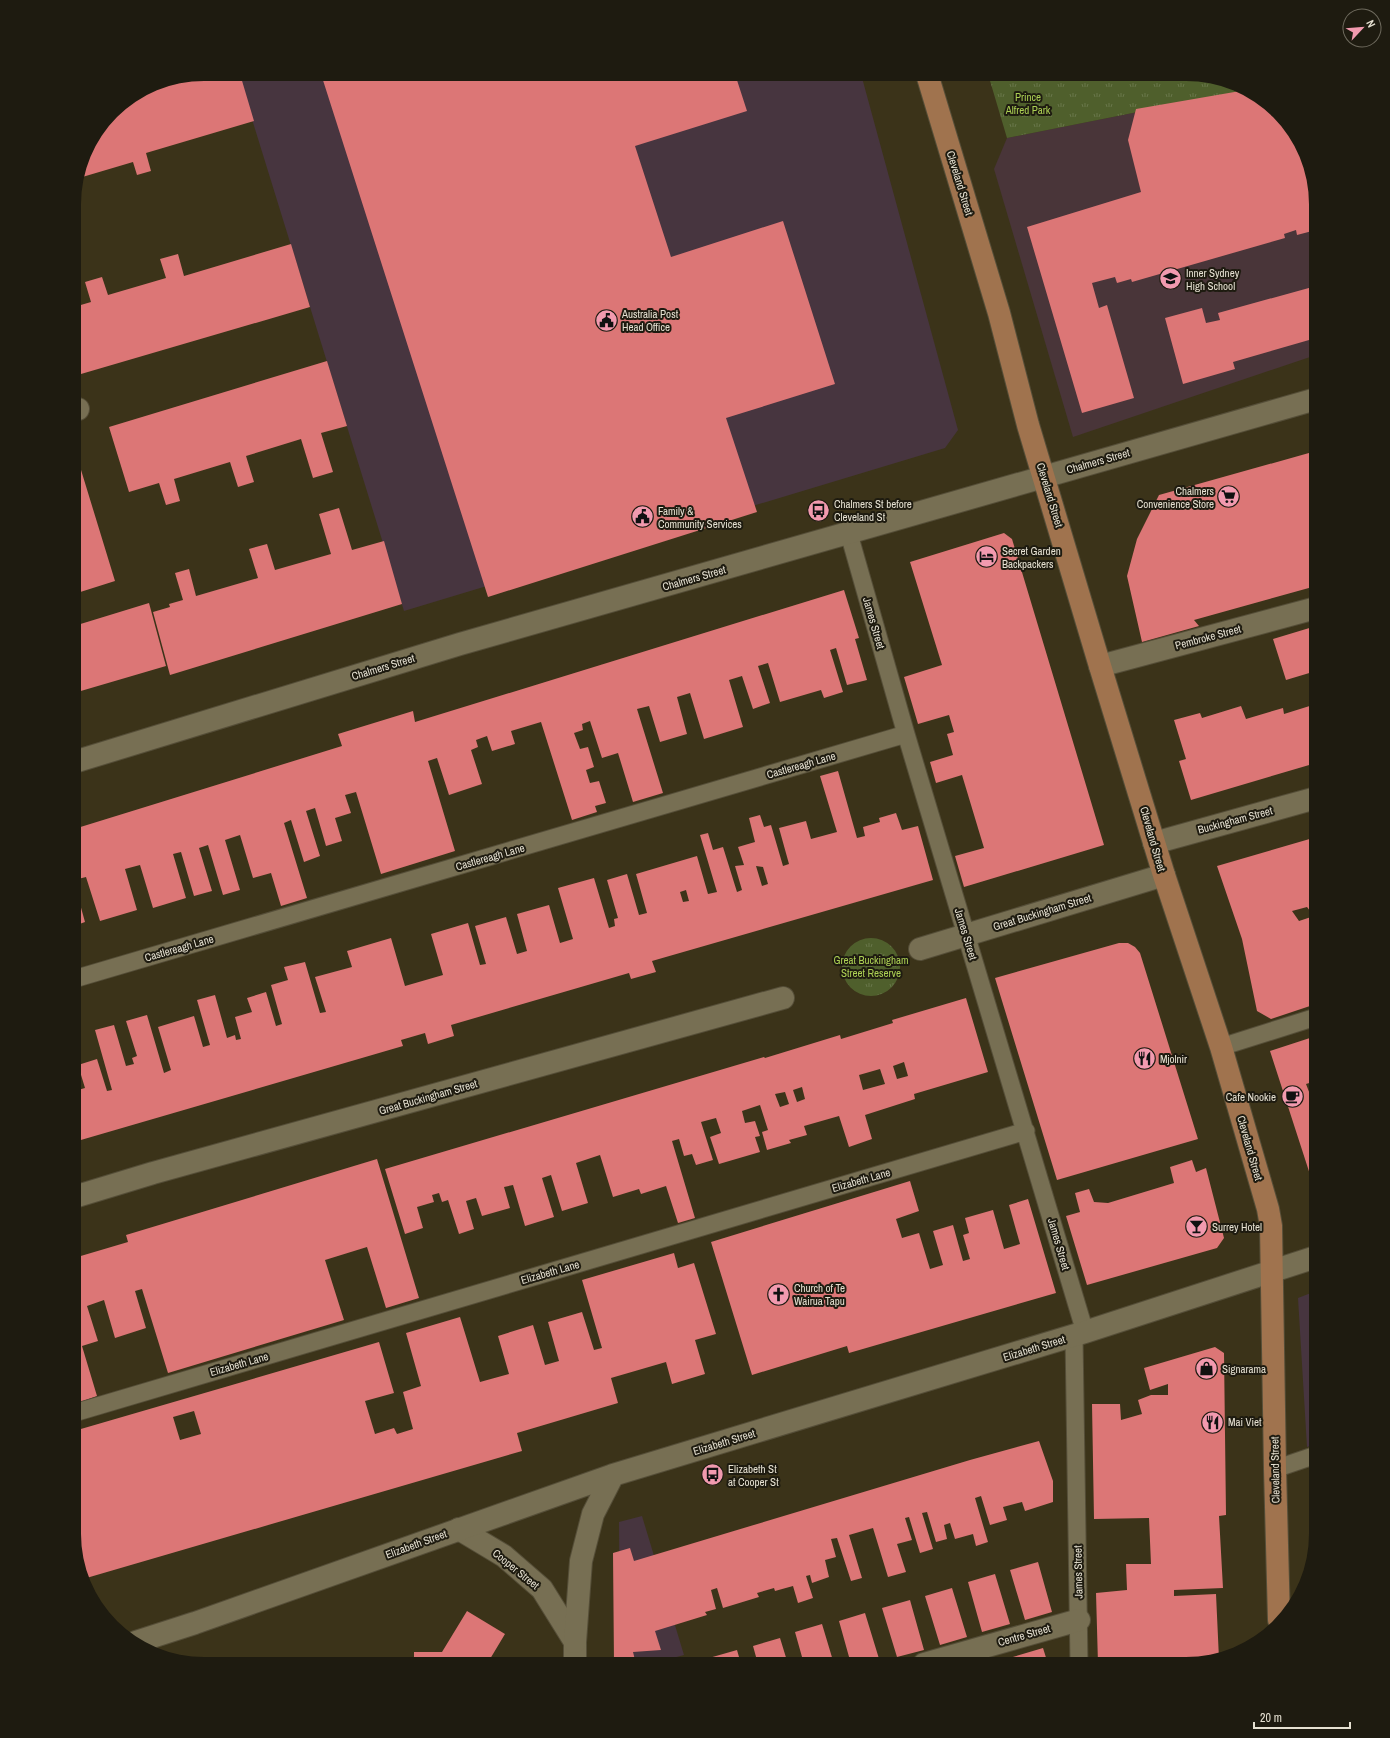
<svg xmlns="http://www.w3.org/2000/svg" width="1390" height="1738" viewBox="0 0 1390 1738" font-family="'Archivo Narrow',sans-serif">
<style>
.commercial{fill:#47353f}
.education{fill:#493539}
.grass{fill:url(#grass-tufts)}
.building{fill:#dc7676;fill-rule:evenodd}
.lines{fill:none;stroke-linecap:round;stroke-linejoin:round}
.service-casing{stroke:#554e38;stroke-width:19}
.minor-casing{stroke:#554e38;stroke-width:24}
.secondary-casing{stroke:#554e38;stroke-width:24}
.primary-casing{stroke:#554e38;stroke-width:24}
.service{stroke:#776f53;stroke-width:17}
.minor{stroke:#776f53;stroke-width:22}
.secondary{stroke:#776f53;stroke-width:22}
.primary{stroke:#a0734e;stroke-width:22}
.labels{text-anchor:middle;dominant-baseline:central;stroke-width:4;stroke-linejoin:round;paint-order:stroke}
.park-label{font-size:11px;fill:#acd054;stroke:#1e1b10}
.street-label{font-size:11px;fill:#e5e0d1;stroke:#1e1b10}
.poi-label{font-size:11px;fill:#e5e0d1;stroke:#1e1b10;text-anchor:start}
</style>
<defs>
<pattern id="grass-tufts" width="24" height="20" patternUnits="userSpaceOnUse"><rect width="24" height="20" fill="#4f5f2c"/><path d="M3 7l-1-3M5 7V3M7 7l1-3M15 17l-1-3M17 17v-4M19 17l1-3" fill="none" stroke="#68764a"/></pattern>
</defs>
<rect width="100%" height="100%" fill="#3b3319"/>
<path class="commercial" d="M 238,74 L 861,74 L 958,430 L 945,448 L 404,611 Z
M 1316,1291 L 1316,1444 L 1307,1447 L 1298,1298 Z
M 1316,1469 L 1316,1534 L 1313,1547 L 1310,1472 Z
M 642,1516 L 684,1655 L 650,1664 L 620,1664 L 619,1522 Z"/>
<path class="education" d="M 1248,90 L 1251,91 L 1294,131 L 1309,162 L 1316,204 L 1316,355 L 1073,437 L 994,169 L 1007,138 Z"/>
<path class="grass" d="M 988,74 L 1194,74 L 1248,90 L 1007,138 Z
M842 967a29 29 0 1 1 58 0a29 29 0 1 1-58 0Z"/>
<path class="building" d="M 204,74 L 240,74 L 254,121 L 146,153 L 151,171 L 137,175 L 133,162 L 79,178 L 87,147 L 118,106 L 152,85 Z
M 321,74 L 735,74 L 747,111 L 635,146 L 671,257 L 783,221 L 835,384 L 726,418 L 757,512 L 488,597 Z
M 1246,90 L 1251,91 L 1294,131 L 1309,162 L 1316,204 L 1316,230 L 1297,235 L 1296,230 L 1284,234 L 1285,238 L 1132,282 L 1131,279 L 1117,283 L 1115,277 L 1092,283 L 1099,308 L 1107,305 L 1134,398 L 1082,413 L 1027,227 L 1141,192 L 1128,140 L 1136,109 Z
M 76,188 L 79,195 L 74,196 L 74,195 Z
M 1316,239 L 1316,260 L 1310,241 Z
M 291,244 L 310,307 L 81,374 L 80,370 L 74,372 L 74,307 L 91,302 L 85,282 L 102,277 L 108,295 L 166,278 L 160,259 L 178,254 L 184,276 Z
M 1316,286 L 1316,338 L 1233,362 L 1235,369 L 1183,384 L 1165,318 L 1202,308 L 1206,323 L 1220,320 L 1218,313 Z
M 327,361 L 347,426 L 321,433 L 333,472 L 313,478 L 301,439 L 246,456 L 254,482 L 238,487 L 230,462 L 174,479 L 180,501 L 166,505 L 159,483 L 129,492 L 109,427 Z
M 74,447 L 115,581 L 74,594 Z
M 1316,451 L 1316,586 L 1194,620 L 1199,626 L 1142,642 L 1127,576 L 1137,539 L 1159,495 Z
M 339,508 L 352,550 L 384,541 L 402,604 L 170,675 L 153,612 L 170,607 L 169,604 L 183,600 L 175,573 L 189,569 L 196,596 L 258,578 L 249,549 L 267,544 L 275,570 L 331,554 L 319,514 Z
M 1004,533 L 1012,539 L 1104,845 L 964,887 L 955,856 L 984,848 L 962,775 L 936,783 L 930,762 L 953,755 L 947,734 L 954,732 L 949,715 L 918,724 L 904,677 L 942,665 L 910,562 Z
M 844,590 L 859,638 L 855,639 L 867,680 L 847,685 L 836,648 L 830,650 L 843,692 L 824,698 L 821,690 L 780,702 L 768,663 L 758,666 L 770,703 L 753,709 L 742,676 L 729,680 L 743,727 L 704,739 L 690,693 L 677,697 L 687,734 L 660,742 L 649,706 L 637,709 L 663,793 L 633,802 L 618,753 L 602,758 L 590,721 L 582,724 L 583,730 L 574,733 L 580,749 L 588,747 L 594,767 L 586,770 L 590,783 L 599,781 L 606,803 L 595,806 L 597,812 L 572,820 L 541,722 L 511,731 L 515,744 L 492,751 L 487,736 L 476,740 L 478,747 L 471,750 L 482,784 L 449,795 L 437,758 L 428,761 L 455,851 L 381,874 L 356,792 L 345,795 L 351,813 L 335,818 L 342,841 L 326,846 L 315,808 L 306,811 L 320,856 L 304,862 L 291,820 L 284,823 L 307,898 L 281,906 L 271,873 L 253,878 L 240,835 L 225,840 L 240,890 L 223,895 L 208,845 L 199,848 L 212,891 L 194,896 L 181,852 L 173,854 L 186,898 L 153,908 L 140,865 L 125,869 L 137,910 L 100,921 L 86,877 L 74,880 L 74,829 L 342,746 L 338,734 L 413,711 L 415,722 Z
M 149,603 L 166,666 L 74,693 L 74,626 Z
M 1316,626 L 1316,671 L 1286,680 L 1273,639 Z
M 1316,704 L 1316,763 L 1191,800 L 1179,761 L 1186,759 L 1174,720 L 1200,713 L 1202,718 L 1241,706 L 1246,719 L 1283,708 L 1284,714 Z
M 838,771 L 857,838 L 865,836 L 863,827 L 880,822 L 879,818 L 896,813 L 902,830 L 918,826 L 933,880 L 652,961 L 656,972 L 631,979 L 629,973 L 451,1025 L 454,1036 L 428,1044 L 425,1033 L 401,1040 L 403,1046 L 74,1142 L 74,1077 L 78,1090 L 85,1088 L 78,1065 L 97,1059 L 107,1091 L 112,1090 L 95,1030 L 114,1025 L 126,1066 L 134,1064 L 132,1058 L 137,1056 L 126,1021 L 147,1015 L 164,1073 L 171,1070 L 158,1027 L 194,1016 L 203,1047 L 210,1045 L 197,1000 L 215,995 L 227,1038 L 235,1035 L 236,1040 L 241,1039 L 235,1017 L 252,1012 L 247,998 L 266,992 L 276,1026 L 282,1024 L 271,985 L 288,980 L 284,967 L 305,962 L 320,1013 L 326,1012 L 315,977 L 352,967 L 347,951 L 391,938 L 405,986 L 443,975 L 431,934 L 468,923 L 480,965 L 486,964 L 475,926 L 506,917 L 517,954 L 527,951 L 517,914 L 549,905 L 560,943 L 573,939 L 558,888 L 594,878 L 609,928 L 615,926 L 614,919 L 618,918 L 607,880 L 627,874 L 639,915 L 647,913 L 636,874 L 697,856 L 708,894 L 717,892 L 700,835 L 708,833 L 713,850 L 723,847 L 737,892 L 742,890 L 735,866 L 744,865 L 738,847 L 755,842 L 749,818 L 760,815 L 764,827 L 771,825 L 783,866 L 789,864 L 779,828 L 806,821 L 811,839 L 837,832 L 820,776 ZM 756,866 L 763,867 L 768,884 L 762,886 ZM 686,890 L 689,901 L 683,902 L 680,892 Z
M 1313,838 L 1316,848 L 1316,1004 L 1271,1019 L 1257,1011 L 1242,939 L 1217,866 ZM 1307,907 L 1314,916 L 1299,921 L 1292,911 Z
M 75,886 L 85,922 L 74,926 L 74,886 Z
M 1119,943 L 1128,943 L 1135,947 L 1140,953 L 1198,1139 L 1057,1180 L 995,978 Z
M 966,998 L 988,1072 L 914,1094 L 915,1099 L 865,1115 L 872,1139 L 849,1147 L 839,1116 L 804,1126 L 807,1135 L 789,1140 L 791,1143 L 767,1150 L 762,1132 L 768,1130 L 760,1105 L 742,1111 L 745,1123 L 755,1121 L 760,1136 L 755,1137 L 760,1152 L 719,1164 L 710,1137 L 721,1133 L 716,1118 L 701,1122 L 713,1160 L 696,1165 L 692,1154 L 684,1156 L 679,1139 L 672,1141 L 695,1218 L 678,1223 L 666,1186 L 641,1194 L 639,1189 L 613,1197 L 600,1155 L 576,1163 L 588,1203 L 562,1211 L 551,1175 L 542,1178 L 554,1217 L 525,1226 L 513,1185 L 504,1187 L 510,1208 L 482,1216 L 476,1198 L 466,1201 L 474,1229 L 459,1234 L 448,1200 L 442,1202 L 439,1193 L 432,1195 L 434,1202 L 417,1207 L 423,1228 L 405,1234 L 385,1169 L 764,1057 L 765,1058 L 840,1035 L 841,1039 L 893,1023 L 892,1020 ZM 904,1062 L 908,1076 L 897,1079 L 893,1066 ZM 880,1069 L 885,1084 L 863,1090 L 859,1075 ZM 802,1087 L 805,1099 L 797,1102 L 793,1090 ZM 785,1092 L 789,1104 L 780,1107 L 775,1094 Z
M 1316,1036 L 1316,1081 L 1306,1084 L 1311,1097 L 1316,1095 L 1316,1193 L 1270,1051 Z
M 377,1159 L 419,1298 L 386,1308 L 367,1247 L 325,1260 L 344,1320 L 168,1373 L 142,1289 L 135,1291 L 146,1328 L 115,1338 L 104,1300 L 87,1306 L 98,1341 L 82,1346 L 97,1396 L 77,1403 L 74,1395 L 74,1371 L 79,1370 L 74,1353 L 74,1258 L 128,1242 L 126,1235 Z
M 1192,1160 L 1196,1172 L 1206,1168 L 1224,1238 L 1217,1248 L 1087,1285 L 1066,1216 L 1080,1212 L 1075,1193 L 1089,1189 L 1094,1202 L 1108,1203 L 1174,1183 L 1170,1167 Z
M 910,1181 L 919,1211 L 896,1219 L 902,1238 L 919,1233 L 930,1269 L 943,1265 L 933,1231 L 953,1225 L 963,1261 L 970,1259 L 963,1235 L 969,1233 L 965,1218 L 993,1210 L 1004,1249 L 1020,1244 L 1009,1205 L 1028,1199 L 1056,1293 L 849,1353 L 847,1346 L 752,1375 L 711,1242 Z
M 674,1253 L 678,1268 L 694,1263 L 716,1334 L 695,1340 L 705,1374 L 672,1384 L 666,1362 L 611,1378 L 618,1403 L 517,1433 L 522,1451 L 83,1579 L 74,1534 L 74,1431 L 379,1342 L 394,1393 L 365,1401 L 375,1434 L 394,1428 L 397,1434 L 413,1429 L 403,1392 L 421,1386 L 406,1333 L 460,1317 L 480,1382 L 509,1374 L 498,1336 L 533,1325 L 545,1365 L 559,1361 L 548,1322 L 582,1312 L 594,1350 L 602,1348 L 582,1280 ZM 194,1411 L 201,1434 L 180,1440 L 173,1417 Z
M 1215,1347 L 1224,1353 L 1226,1515 L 1219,1516 L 1223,1588 L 1174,1590 L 1174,1596 L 1216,1594 L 1219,1659 L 1186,1664 L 1098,1664 L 1096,1593 L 1127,1590 L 1126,1564 L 1151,1564 L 1149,1518 L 1094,1519 L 1092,1404 L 1120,1404 L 1121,1420 L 1142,1414 L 1138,1400 L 1151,1395 L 1168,1395 L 1168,1384 L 1150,1390 L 1144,1368 Z
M 1039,1441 L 1053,1481 L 1053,1502 L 1025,1511 L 1022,1502 L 1003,1507 L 1007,1520 L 990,1525 L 981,1496 L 975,1498 L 988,1542 L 976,1546 L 973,1534 L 955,1539 L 950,1523 L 944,1525 L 947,1539 L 936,1542 L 927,1512 L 922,1513 L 933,1549 L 920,1553 L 909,1517 L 905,1518 L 912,1540 L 897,1544 L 906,1572 L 888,1577 L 873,1528 L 849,1535 L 862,1578 L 851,1581 L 837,1538 L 831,1539 L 836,1557 L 825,1560 L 829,1577 L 812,1583 L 810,1575 L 806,1576 L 813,1598 L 798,1603 L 793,1586 L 775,1591 L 774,1588 L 757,1593 L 759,1597 L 723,1608 L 717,1588 L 711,1590 L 716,1609 L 705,1612 L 707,1615 L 655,1631 L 661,1650 L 633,1652 L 636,1664 L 614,1664 L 613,1553 L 630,1548 L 634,1561 L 970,1460 Z
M 1038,1562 L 1052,1612 L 1025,1620 L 1010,1570 Z
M 995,1574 L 1010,1624 L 982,1632 L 968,1582 Z
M 952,1588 L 967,1637 L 940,1645 L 925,1596 Z
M 910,1600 L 924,1650 L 897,1657 L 882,1608 Z
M 467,1611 L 505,1634 L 487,1664 L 414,1664 L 414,1652 L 442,1652 Z
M 865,1613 L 880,1662 L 851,1664 L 839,1621 Z
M 822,1624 L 834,1664 L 804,1664 L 795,1632 Z
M 780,1638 L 788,1664 L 758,1664 L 753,1646 Z
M 1043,1648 L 1048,1664 L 989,1664 Z
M 737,1650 L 741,1664 L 711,1664 L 709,1658 Z
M 392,1662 L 392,1664 L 371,1664 L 371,1663 Z"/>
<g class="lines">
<defs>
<path id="service" d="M 849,534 L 906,734 L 1085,1332
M 74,979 L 906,734
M 1221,1047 L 1316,1017
M 1074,1336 L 1079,1664
M 74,1413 L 1026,1131
M 1275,1469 L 1316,1455"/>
<path id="minor" d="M 74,410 L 78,409
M 1100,666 L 1316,608
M 1154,843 L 1316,798
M 920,949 L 1164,875
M 74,1197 L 153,1173 L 783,998
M 459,1529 L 504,1556 L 542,1589 L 575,1642 L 575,1664
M 924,1664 L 1079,1620"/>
<path id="secondary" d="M 74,762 L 460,644 L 1316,399
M 136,1642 L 195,1623 L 613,1475 L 1085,1332 L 1316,1257
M 575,1642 L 581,1561 L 593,1514 L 613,1475"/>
<path id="primary" d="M 927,74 L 999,313 L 1028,425 L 1100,666 L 1164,875 L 1221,1047 L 1268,1209 L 1271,1226 L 1275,1469 L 1279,1620"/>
</defs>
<use href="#service" class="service-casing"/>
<use href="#minor" class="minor-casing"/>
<use href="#secondary" class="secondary-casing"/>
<use href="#primary" class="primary-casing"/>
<use href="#service" class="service"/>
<use href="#minor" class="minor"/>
<use href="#secondary" class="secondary"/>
<use href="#primary" class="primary"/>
</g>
<defs>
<symbol id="school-disc" viewBox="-11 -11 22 22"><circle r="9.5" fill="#f29aaf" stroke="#1e1b10"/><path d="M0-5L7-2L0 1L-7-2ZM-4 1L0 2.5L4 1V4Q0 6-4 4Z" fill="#111"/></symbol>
<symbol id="civic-disc" viewBox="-11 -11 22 22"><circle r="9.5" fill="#f29aaf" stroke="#1e1b10"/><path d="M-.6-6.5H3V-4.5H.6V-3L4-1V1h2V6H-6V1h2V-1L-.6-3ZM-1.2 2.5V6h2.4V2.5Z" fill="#111"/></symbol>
<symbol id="supermarket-disc" viewBox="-11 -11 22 22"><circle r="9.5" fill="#f29aaf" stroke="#1e1b10"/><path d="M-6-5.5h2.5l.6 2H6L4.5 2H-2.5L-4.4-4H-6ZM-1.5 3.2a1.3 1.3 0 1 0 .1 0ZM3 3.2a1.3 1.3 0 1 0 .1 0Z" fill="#111"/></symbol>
<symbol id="bus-disc" viewBox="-11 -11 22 22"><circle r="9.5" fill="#f29aaf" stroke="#1e1b10"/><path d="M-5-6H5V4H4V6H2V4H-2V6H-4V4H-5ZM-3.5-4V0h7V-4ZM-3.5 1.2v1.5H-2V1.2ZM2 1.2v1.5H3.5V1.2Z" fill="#111"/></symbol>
<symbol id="hotel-disc" viewBox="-11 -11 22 22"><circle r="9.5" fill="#f29aaf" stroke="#1e1b10"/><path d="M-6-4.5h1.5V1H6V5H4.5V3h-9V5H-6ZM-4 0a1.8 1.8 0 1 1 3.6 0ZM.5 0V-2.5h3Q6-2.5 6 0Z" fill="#111"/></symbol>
<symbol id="restaurant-disc" viewBox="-11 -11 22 22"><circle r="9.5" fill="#f29aaf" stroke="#1e1b10"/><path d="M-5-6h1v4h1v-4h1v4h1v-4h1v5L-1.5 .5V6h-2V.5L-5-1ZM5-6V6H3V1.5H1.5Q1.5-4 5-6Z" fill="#111"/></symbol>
<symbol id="cafe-disc" viewBox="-11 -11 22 22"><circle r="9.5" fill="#f29aaf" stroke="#1e1b10"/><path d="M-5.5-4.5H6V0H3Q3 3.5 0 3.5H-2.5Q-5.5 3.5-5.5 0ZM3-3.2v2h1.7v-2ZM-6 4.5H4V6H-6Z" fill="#111"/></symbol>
<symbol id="bar-disc" viewBox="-11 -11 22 22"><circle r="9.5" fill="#f29aaf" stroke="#1e1b10"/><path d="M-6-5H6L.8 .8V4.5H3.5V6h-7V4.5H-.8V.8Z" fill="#111"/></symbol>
<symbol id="church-disc" viewBox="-11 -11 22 22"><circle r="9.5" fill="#f29aaf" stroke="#1e1b10"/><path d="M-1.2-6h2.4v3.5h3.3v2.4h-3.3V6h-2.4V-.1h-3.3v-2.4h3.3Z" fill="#111"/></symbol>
<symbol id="shop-disc" viewBox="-11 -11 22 22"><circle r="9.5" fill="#f29aaf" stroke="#1e1b10"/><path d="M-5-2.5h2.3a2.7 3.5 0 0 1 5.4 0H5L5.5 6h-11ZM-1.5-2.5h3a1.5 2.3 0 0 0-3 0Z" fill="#111"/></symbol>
</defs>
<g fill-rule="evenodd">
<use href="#school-disc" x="1158" y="266" width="25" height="25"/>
<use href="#civic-disc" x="594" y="308" width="25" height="25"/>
<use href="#supermarket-disc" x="1216" y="484" width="25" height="25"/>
<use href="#bus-disc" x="806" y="498" width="25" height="25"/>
<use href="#civic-disc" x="630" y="504" width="25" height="25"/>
<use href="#hotel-disc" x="974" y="544" width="25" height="25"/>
<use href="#restaurant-disc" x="1132" y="1046" width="25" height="25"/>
<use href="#cafe-disc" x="1280" y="1084" width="25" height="25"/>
<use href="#bar-disc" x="1184" y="1214" width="25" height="25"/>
<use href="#church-disc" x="766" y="1282" width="25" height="25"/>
<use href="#shop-disc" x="1194" y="1356" width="25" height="25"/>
<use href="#restaurant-disc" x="1200" y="1410" width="25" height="25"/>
<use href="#bus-disc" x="700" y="1462" width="25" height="25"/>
</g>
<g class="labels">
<g class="park-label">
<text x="1028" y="97">Prince<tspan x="1028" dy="13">Alfred Park</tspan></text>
<text x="871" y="960">Great Buckingham<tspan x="871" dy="13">Street Reserve</tspan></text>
</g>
<g class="street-label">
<text transform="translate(960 183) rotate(73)">Cleveland Street</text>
<text transform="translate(1098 461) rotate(-16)">Chalmers Street</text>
<text transform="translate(1050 495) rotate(73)">Cleveland Street</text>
<text transform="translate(694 578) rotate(-16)">Chalmers Street</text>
<text transform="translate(874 623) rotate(74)">James Street</text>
<text transform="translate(1208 637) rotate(-15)">Pembroke Street</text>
<text transform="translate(383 667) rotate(-17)">Chalmers Street</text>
<text transform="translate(801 765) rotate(-16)">Castlereagh Lane</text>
<text transform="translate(1235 820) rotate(-15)">Buckingham Street</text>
<text transform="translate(1153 839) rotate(74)">Cleveland Street</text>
<text transform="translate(490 857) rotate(-16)">Castlereagh Lane</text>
<text transform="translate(1042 912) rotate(-17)">Great Buckingham Street</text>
<text transform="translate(966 934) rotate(73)">James Street</text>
<text transform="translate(179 948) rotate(-16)">Castlereagh Lane</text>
<text transform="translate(428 1097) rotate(-16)">Great Buckingham Street</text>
<text transform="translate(1250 1148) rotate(74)">Cleveland Street</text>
<text transform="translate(861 1180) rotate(-16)">Elizabeth Lane</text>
<text transform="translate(1059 1244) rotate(74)">James Street</text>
<text transform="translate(550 1272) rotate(-16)">Elizabeth Lane</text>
<text transform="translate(1034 1348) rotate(-17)">Elizabeth Street</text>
<text transform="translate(239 1364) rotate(-16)">Elizabeth Lane</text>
<text transform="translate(724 1442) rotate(-17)">Elizabeth Street</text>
<text transform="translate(1275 1470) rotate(-91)">Cleveland Street</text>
<text transform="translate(416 1544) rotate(-20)">Elizabeth Street</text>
<text transform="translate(516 1569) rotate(39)">Cooper Street</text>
<text transform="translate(1078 1572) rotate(-91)">James Street</text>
<text transform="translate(1024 1635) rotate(-16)">Centre Street</text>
</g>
<g class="poi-label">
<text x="1186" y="273">Inner Sydney<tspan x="1186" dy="13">High School</tspan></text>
<text x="622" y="314">Australia Post<tspan x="622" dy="13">Head Office</tspan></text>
<text x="1214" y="491" text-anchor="end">Chalmers<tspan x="1214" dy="13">Convenience Store</tspan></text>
<text x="834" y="504">Chalmers St before<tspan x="834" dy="13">Cleveland St</tspan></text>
<text x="658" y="511">Family &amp;<tspan x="658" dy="13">Community Services</tspan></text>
<text x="1002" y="551">Secret Garden<tspan x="1002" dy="13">Backpackers</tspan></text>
<text x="1160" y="1059">Mjolnir</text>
<text x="1276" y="1097" text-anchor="end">Cafe Nookie</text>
<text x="1212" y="1227">Surrey Hotel</text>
<text x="794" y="1288">Church of Te<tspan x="794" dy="13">Wairua Tapu</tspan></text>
<text x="1222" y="1369">Signarama</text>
<text x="1228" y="1422">Mai Viet</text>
<text x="728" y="1469">Elizabeth St<tspan x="728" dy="13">at Cooper St</tspan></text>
</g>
</g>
<path d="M0 0H1390V1738H0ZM204 81H1186A123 123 0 0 1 1309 204V1534A123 123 0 0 1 1186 1657H204A123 123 0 0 1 81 1534V204A123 123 0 0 1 204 81Z" fill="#1e1b10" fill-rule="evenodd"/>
<g transform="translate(1362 28) rotate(64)"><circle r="19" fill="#1e1b10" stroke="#6e6a5d"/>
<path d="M0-3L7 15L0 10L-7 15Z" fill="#f29aaf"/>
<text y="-6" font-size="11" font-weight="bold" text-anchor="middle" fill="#e5e0d1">N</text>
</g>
<path d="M1254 1722v6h96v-6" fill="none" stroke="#e5e0d1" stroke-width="2"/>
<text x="1260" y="1722" font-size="12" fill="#e5e0d1" stroke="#1e1b10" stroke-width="3" paint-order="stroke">20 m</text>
</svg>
